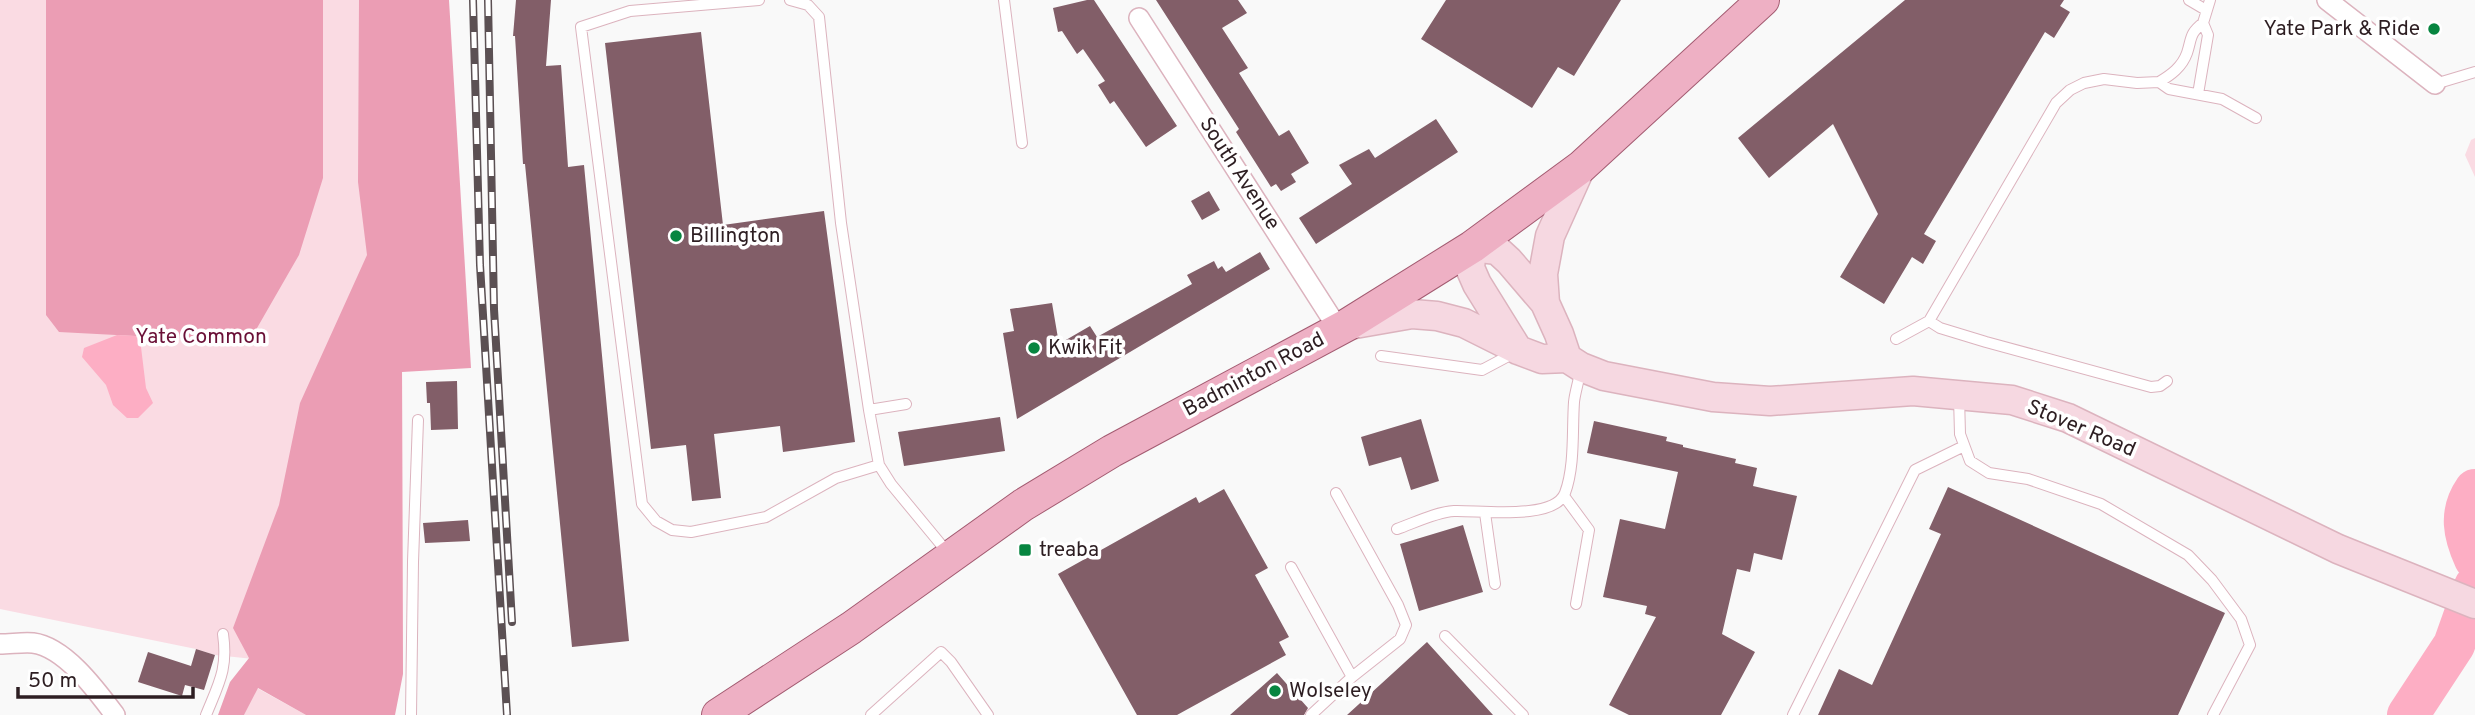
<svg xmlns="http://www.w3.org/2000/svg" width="2475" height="715" viewBox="0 0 2475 715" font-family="Overpass,sans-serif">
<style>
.green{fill:#fadbe3}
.forest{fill:#eb9db4}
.water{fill:#fdaec4}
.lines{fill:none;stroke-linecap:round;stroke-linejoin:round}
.river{stroke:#fdaec4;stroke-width:42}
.building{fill:#825e68}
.service-casing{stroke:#dcb3be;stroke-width:12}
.minor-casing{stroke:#dcb3be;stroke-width:22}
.secondary-casing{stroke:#dcb3be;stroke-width:31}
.primary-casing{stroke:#a35b71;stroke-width:34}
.service{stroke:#fff;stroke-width:10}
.minor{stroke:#fff;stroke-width:19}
.secondary{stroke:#f6d8e1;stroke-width:28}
.primary{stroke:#eeb0c4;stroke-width:32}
.rail-casing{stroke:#5b5053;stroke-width:8}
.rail{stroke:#fff;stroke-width:5;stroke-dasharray:16;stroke-linecap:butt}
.poi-dot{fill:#078540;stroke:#fff;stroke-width:2.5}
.labels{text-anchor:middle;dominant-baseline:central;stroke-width:7;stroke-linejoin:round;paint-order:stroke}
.poi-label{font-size:21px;fill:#2d1e22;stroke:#fff;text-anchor:start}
.street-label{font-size:21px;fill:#2d1e22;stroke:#fff}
.park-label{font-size:21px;fill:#6a1037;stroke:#fff}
</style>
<rect width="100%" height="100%" fill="#f9f9f9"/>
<path class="green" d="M 0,0 L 401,0 L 403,674 L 215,655 L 196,649 L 0,609 Z
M 2475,138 L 2475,177 L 2465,155 L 2471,140 Z
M 257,688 L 306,715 L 244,715 Z"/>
<path class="forest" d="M 46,0 L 323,0 L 323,178 L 299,255 L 249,342 L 59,332 L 46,315 Z
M 359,0 L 449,0 L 471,368 L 402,372 L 403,674 L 395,715 L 306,715 L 258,688 L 244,715 L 218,715 L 230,682 L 249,658 L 233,628 L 279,505 L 300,403 L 367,255 L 358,182 Z"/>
<path class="water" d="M 117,335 L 136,336 L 141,347 L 146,388 L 153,403 L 138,418 L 127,418 L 113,405 L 106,385 L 82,357 L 84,348 Z"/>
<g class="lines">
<path class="river" d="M 2475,490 C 2459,513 2464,535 2475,559
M 2408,715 L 2454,645 L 2475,586"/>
</g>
<path class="building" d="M 516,0 L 551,0 L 546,66 L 561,65 L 568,167 L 584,165 L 629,641 L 572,647 L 525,164 L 523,164 L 515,36 L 513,36 Z
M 1087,0 L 1094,0 L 1177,126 L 1146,147 L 1114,101 L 1110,104 L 1098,85 L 1105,81 L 1083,49 L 1077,54 L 1062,31 L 1058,32 L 1053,8 Z
M 1156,0 L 1238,0 L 1247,13 L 1222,28 L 1248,68 L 1239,73 L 1279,136 L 1289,130 L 1309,163 L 1291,174 L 1296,182 L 1281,191 L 1276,184 L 1271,187 L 1236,132 L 1239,129 Z
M 1446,0 L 1621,0 L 1574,76 L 1558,67 L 1532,108 L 1421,39 Z
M 1905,0 L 2064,0 L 2060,6 L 2070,12 L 2054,38 L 2045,32 L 1924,234 L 1936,241 L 1923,264 L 1912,257 L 1884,304 L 1840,277 L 1878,214 L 1833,124 L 1769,178 L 1738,138 Z
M 701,32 L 723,225 L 824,211 L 855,442 L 783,452 L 780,426 L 714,434 L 721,498 L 692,501 L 686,445 L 651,449 L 605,43 Z
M 1436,119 L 1458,152 L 1316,244 L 1299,218 L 1352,184 L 1339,165 L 1369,149 L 1375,158 Z
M 1209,191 L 1220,210 L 1202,220 L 1191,201 Z
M 1260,252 L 1270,269 L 1017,419 L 1003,333 L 1014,331 L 1010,309 L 1052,303 L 1059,344 L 1090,326 L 1097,337 L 1192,284 L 1187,275 L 1214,261 L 1218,269 L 1222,266 L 1226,272 Z
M 457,381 L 458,429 L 431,430 L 430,403 L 427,403 L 426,382 Z
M 1000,417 L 1005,451 L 904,466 L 898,432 Z
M 1421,419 L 1439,481 L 1411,490 L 1401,457 L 1369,466 L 1361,437 Z
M 1594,421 L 1667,437 L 1666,441 L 1683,445 L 1683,447 L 1736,459 L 1735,463 L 1757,468 L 1753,486 L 1797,496 L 1782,560 L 1754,553 L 1750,572 L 1737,569 L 1722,634 L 1755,652 L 1721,715 L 1629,715 L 1609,705 L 1656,617 L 1645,614 L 1647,606 L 1603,597 L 1620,519 L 1665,529 L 1678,472 L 1587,453 Z
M 1948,487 L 2225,613 L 2178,715 L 1818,715 L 1839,669 L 1872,685 L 1941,534 L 1929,529 Z
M 1224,489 L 1268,568 L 1255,575 L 1289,637 L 1279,642 L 1286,655 L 1177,715 L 1137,715 L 1058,574 L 1196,497 L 1199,503 Z
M 468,520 L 470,541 L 425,543 L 423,523 Z
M 1463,525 L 1483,592 L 1419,611 L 1400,544 Z
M 1427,642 L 1493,715 L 1347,715 Z
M 196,649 L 215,655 L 204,690 L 185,685 L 182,696 L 138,682 L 148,652 L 191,666 Z
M 1277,673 L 1308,708 L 1304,715 L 1230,715 Z"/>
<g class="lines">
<defs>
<path id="service" d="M 759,0 L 630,11 L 581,27 L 642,504 L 656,521 L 672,530 L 691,532 L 766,517 L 836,478 L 879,465
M 790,0 L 808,5 L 819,17 L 841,223 L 869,410
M 1004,0 L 1022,143
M 2189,0 L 2206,10
M 2159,82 C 2171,75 2182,67 2187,53 C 2192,38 2189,34 2203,23
M 2435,84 L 2475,72
M 2198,94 L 2208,35 L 2203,23 L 2210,0
M 1896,339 L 1929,321
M 1381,356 L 1482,370 L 1514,353
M 2167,381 L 2160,386 L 2151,387 L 1986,342 L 1940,328 L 1929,321 L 2056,103 L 2070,90 L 2084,83 L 2104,79 L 2137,83 L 2159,82 L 2169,89 L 2222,99 L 2256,118
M 1959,397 L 1960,434 L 1970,461 L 1989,473 L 2028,479 L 2101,504 L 2188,555 L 2212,580 L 2241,619 L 2250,645 L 2213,715
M 906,404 L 869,410 L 879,465 L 891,484 L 948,553
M 1336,493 L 1398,605 L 1406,625 L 1400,639 L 1352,677
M 1564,496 L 1589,530 L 1576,604
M 1485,513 L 1495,584
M 1397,529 C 1414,523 1436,512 1454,511 C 1479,510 1554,521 1565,493 C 1575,466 1572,431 1574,402 C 1575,392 1579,381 1580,371
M 1291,567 L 1352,677 L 1311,715
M 1445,636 L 1523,715
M 206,715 C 219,683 228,669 223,634
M 411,715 L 413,562 L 418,420
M 871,715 L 941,652 L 951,662 L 988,715
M 1793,715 L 1915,470 L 1964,446"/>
<path id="minor" d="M 2327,0 L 2435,84
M 1139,18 L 1339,330
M 0,644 C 11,644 23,642 33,643 C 65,647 97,691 115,715"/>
<path id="secondary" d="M 1349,325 L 1412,314 L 1437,316 L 1464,323 L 1518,350 L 1542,359 L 1567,358 L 1581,367 L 1604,376 L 1713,397 L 1770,401 L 1913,391 L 2012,400 L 2068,418 L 2338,549 L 2475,604
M 1518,350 L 1477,284 L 1470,268 L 1472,247 L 1497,250 L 1509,261 L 1545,303
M 1567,358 L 1559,334 L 1545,303 L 1543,274 L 1550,236 L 1581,167"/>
<path id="primary" d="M 718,715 L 851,628 L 1023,505 L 1112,451 L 1347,325 L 1472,247 L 1581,167 L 1763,0"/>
</defs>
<use href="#service" class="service-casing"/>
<use href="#minor" class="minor-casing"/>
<use href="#secondary" class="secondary-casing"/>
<use href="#primary" class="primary-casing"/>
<use href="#service" class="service"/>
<use href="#minor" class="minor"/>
<use href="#secondary" class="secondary"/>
<use href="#primary" class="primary"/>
<defs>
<path id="rail" d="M 473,0 L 480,265 L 507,715
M 488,0 L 494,309 L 512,622"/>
</defs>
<use href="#rail" class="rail-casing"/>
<use href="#rail" class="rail"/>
</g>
<g class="poi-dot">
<circle cx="2434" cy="29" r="7"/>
<circle cx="676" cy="236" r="7"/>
<circle cx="1034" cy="348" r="7"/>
<rect x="1018" y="543" width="14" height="14" rx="3.5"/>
<circle cx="1275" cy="691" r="7"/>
</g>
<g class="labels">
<g class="poi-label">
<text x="2420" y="29" text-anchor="end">Yate Park &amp; Ride</text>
<text x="690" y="236">Billington</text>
<text x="1048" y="348">Kwik Fit</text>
<text x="1039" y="550">treaba</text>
<text x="1289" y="691">Wolseley</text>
</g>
<g class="street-label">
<text transform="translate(1239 174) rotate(57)">South Avenue</text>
<text transform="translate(1254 375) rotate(-28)">Badminton Road</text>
<text transform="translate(2081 429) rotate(23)">Stover Road</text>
</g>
<g class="park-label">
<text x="201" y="337">Yate Common</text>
</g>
</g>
<path d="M18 687v10h175v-10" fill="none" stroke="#2d1e22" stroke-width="3.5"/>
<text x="28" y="687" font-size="21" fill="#2d1e22" stroke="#ffffff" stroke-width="5" paint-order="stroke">50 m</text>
</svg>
